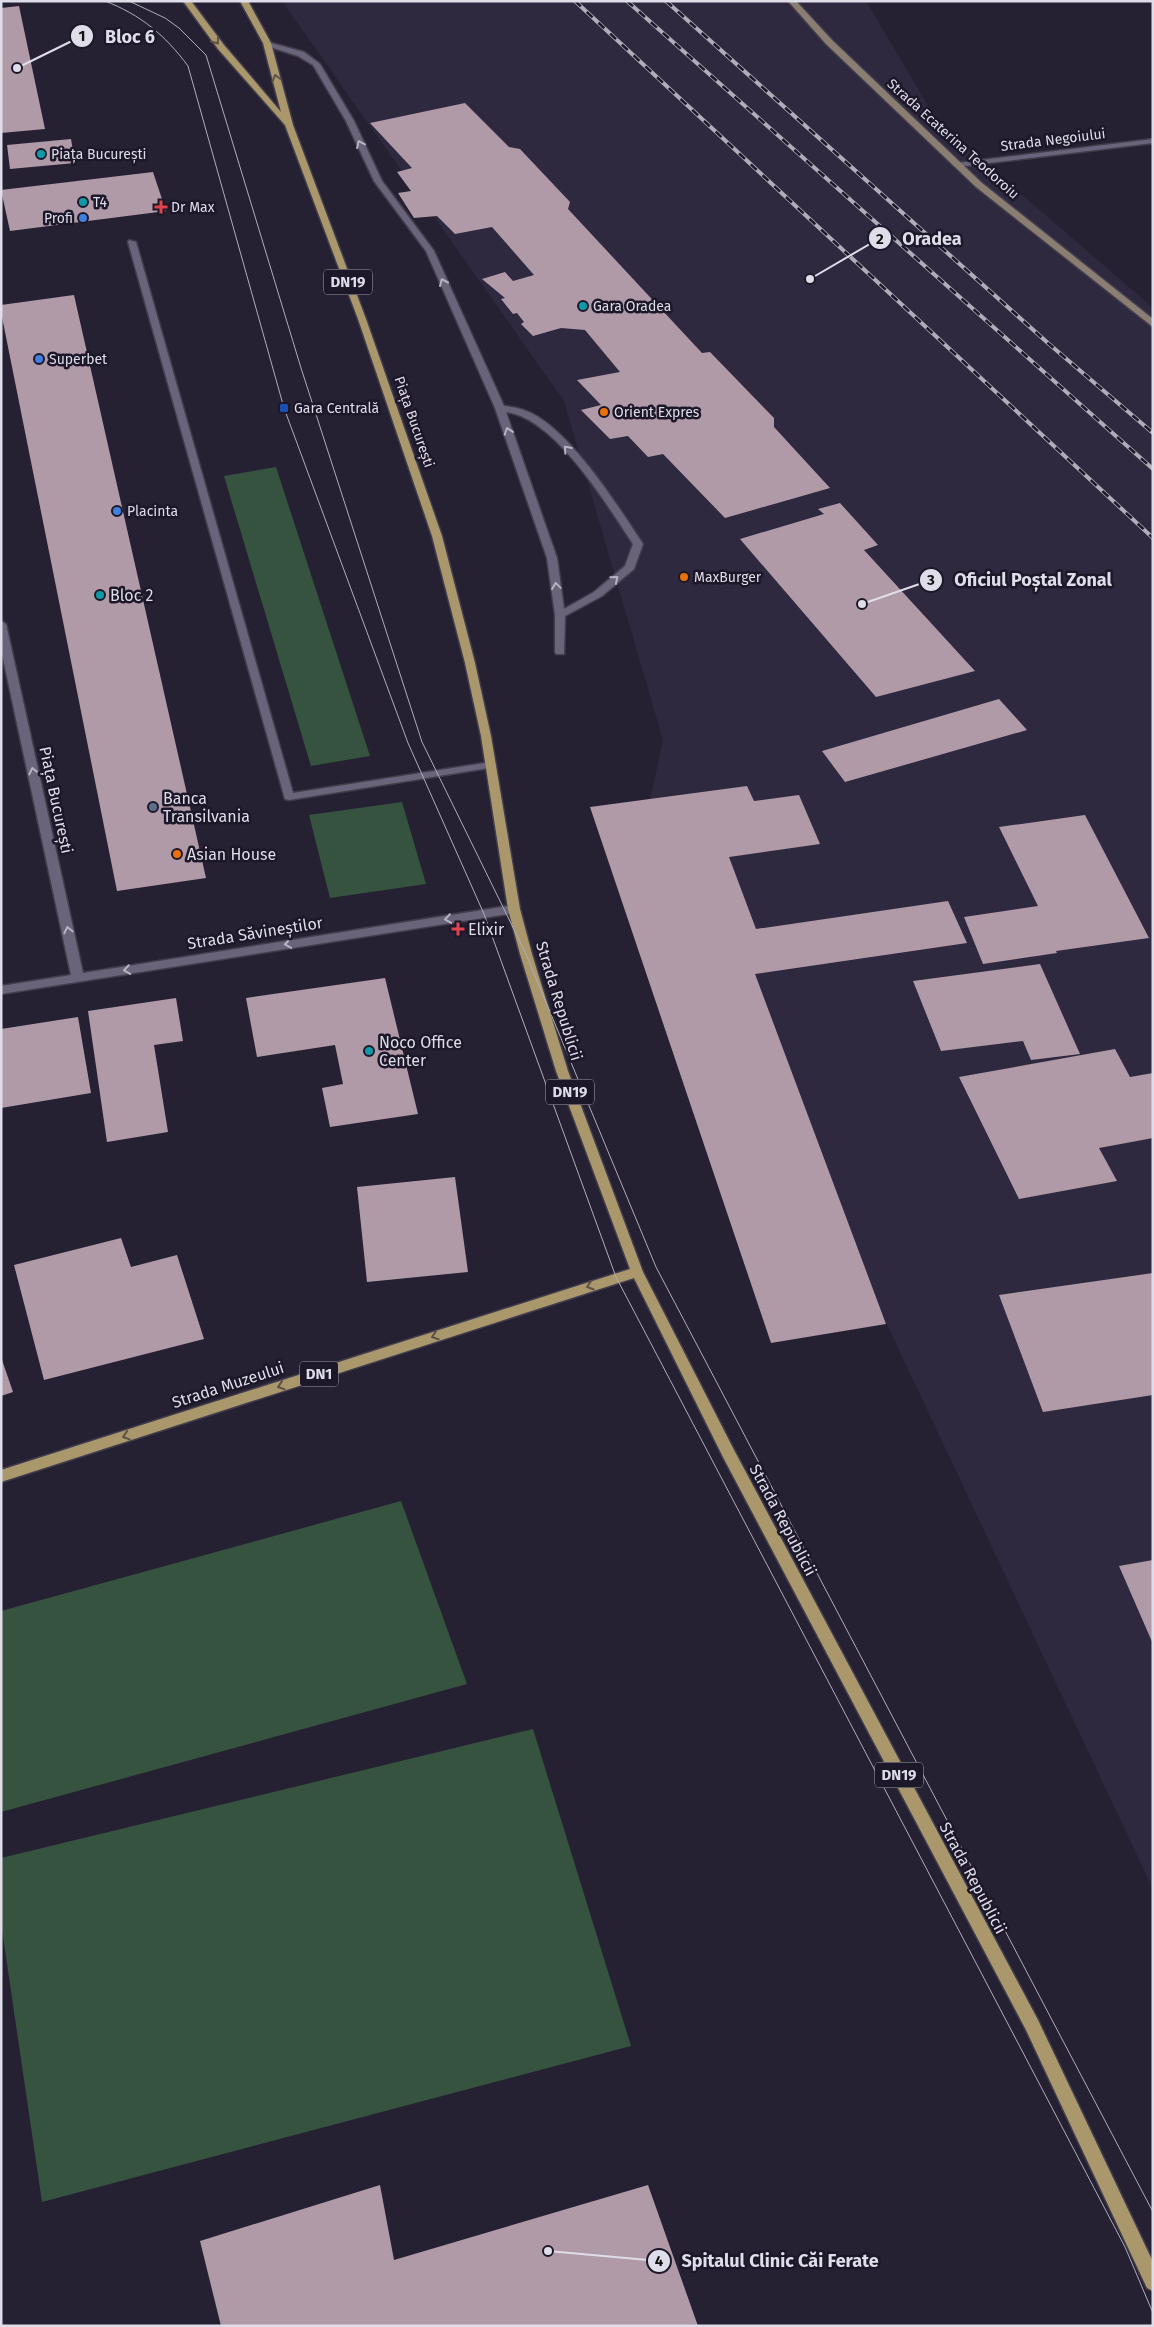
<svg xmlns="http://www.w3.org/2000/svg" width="1154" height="2327" viewBox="0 0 1154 2327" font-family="'Fira Sans',sans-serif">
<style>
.built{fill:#2f2940}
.green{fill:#36533f}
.building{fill:#b09aa8}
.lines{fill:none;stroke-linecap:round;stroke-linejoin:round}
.service-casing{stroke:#413d4c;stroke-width:3}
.minor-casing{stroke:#413d4c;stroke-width:3}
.secondary-casing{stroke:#413d4c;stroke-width:3}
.primary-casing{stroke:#413d4c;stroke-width:3}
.service{fill:#696479;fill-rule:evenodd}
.minor{fill:#696479;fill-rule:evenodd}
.secondary{fill:#8a7e73;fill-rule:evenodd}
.primary{fill:#aa986c;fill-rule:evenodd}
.tram{stroke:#afadba;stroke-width:1}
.rail-casing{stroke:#afadba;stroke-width:4}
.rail{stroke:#1c1829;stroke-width:2.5;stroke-dasharray:8;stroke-linecap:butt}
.oneway{stroke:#5c5247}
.oneway2{stroke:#b6b3c2}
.culture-dot{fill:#0f9aa8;stroke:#1c1829;stroke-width:2}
.health-dot{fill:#e0444e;stroke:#1c1829;stroke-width:2}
.shop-dot{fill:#3f7fe0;stroke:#1c1829;stroke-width:2}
.transit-dot{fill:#1a4fb4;stroke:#1c1829;stroke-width:2}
.food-dot{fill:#e8710a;stroke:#1c1829;stroke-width:2}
.service-dot{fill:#5c6f8a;stroke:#1c1829;stroke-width:2}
.labels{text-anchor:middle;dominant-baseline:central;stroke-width:5;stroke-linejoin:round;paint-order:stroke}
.far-street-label{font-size:14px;fill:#dfdde9;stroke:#1c1829}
.far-poi-label{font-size:14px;fill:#dfdde9;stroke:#1c1829;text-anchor:start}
.shield{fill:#1c1829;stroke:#a4a2af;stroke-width:1}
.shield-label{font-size:15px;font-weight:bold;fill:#dfdde9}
.poi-label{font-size:16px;fill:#dfdde9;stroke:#1c1829;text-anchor:start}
.street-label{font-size:16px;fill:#dfdde9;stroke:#1c1829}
.leader{fill:none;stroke:#dfdde9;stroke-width:2}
.callout-dot{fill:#dfdde9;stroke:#1c1829;stroke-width:2}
.mark-label{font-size:15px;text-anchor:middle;font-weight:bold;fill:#111}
.callout-label{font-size:18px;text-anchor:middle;font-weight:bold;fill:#dfdde9;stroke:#1c1829;stroke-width:5;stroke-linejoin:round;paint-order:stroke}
</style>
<rect width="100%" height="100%" fill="#252133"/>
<path class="built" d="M 282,1 L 866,1 L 937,121 L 1153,308 L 1153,1889 L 647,815 L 663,740 L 564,401 Z"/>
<path class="green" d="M 276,467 L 370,756 L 311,766 L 224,476 Z
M 402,802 L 426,884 L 330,898 L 309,815 Z
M 401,1501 L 467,1684 L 1,1812 L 1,1611 Z
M 533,1729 L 631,2046 L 42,2202 L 1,1923 L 1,1858 Z"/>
<path class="building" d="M 19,6 L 45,129 L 1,133 L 1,8 Z
M 465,103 L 509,147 L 520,149 L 570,202 L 568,209 L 702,353 L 710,352 L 774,418 L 774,427 L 830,488 L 725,518 L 663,454 L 648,457 L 628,436 L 610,439 L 581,410 L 601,405 L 577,380 L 620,372 L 585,330 L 561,328 L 533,336 L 521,324 L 524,322 L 517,313 L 513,314 L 501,299 L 505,298 L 482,279 L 505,272 L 513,281 L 534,275 L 492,227 L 455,234 L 437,216 L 414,218 L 398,193 L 411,191 L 397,172 L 412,168 L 370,123 Z
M 71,139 L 75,163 L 10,169 L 7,145 Z
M 153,172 L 166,211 L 10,231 L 1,190 Z
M 74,295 L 206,878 L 117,891 L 1,312 L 1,305 Z
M 840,503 L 878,545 L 864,550 L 975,671 L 876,697 L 740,539 L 824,514 L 818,509 Z
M 999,699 L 1027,730 L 845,782 L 822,751 Z
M 747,786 L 754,801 L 799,795 L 820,844 L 729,857 L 756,929 L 948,901 L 967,943 L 755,974 L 886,1324 L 771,1343 L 590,807 Z
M 1085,815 L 1149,938 L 1056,951 L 1057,953 L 983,964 L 964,917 L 1038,906 L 999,827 Z
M 1040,964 L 1080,1054 L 1031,1060 L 1023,1041 L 941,1051 L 913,981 Z
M 385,978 L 418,1114 L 330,1127 L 322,1088 L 343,1084 L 335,1045 L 257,1057 L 246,998 Z
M 176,998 L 183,1041 L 154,1045 L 168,1132 L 107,1142 L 88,1011 Z
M 78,1017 L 91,1093 L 1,1108 L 1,1029 Z
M 1115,1049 L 1130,1077 L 1153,1073 L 1153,1138 L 1099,1148 L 1117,1181 L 1019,1199 L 959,1077 Z
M 455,1177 L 468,1272 L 367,1282 L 357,1187 Z
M 121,1238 L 131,1267 L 177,1255 L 204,1339 L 44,1380 L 14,1265 Z
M 1153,1273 L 1153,1395 L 1043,1412 L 999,1295 Z
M 1,1357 L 13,1392 L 1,1396 Z
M 1153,1560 L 1153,1644 L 1119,1566 Z
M 380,2185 L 394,2260 L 648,2185 L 698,2326 L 221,2326 L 200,2241 Z"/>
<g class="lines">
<defs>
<path id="service" d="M 264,41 L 304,52 L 320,64 L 354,121 L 382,181 L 434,251 L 504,406 C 514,407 524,409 533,414 C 573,435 618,506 643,544 L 634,569 L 602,596 L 565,616 L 564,654 L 556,654 L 555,652 L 555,615 L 547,558 L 495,408 L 426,251 L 374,181 L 346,121 L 313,65 L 298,56 L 264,45 ZM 506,412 C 555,418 607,505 633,544 L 625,566 L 594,592 L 564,609 L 557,558 Z
M 129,240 L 136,242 L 293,793 L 491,762 L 495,763 L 496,765 L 495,767 L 289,800 L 285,799 L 128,242 Z"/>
<path id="minor" d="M 1153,139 L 1153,143 L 957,167 L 953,165 L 957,163 Z
M 1,621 L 6,624 L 83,973 L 514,905 L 520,909 L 514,913 L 1,994 L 1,986 L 71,975 L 1,649 Z"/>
<path id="secondary" d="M 788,1 L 796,1 L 832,40 L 982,183 L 1153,319 L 1153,327 L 976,187 L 826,44 Z"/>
<path id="primary" d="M 183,1 L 191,1 L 224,45 L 281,112 L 263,43 L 240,1 L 248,1 L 271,43 L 293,125 L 366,319 L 442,536 L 475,663 L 491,736 L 520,909 L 532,954 L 568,1071 L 643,1272 L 734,1450 L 1038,2020 L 1153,2262 L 1153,2291 L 1147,2288 L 1026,2030 L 723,1457 L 634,1278 L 1,1482 L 1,1470 L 630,1269 L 556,1071 L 520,954 L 508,909 L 481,736 L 465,663 L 432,536 L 358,319 L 285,125 L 218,49 Z"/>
</defs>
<use href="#service" class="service-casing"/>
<use href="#minor" class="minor-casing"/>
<use href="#secondary" class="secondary-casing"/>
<use href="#primary" class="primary-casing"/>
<use href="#service" class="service"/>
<use href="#minor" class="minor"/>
<use href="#secondary" class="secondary"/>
<use href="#primary" class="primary"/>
<path class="tram" d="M 105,1 C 141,15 165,35 188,66 L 284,408 L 408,743 L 484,914 L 616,1277 L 1125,2247 L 1153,2313
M 129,1 L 165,18 L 179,28 L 206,55 L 301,368 L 422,742 L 526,954 L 656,1267 L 1153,2212"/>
<defs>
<path id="rail" d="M 575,1 L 1153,538
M 627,1 L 1153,469
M 666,1 L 1049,344 L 1153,433"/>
</defs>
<use href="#rail" class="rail-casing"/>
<use href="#rail" class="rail"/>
</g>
<defs><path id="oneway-chevron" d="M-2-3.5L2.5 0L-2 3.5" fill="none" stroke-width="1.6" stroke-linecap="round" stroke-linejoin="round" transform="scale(1.25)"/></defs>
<g class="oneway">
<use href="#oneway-chevron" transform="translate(216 41) rotate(54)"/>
<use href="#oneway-chevron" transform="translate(276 78) rotate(-105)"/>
<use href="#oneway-chevron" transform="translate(590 1286) rotate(162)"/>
<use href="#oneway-chevron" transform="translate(435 1336) rotate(162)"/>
<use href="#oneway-chevron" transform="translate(281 1386) rotate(162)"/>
<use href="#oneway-chevron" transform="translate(126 1436) rotate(162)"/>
</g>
<g class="oneway2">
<use href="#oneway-chevron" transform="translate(360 144) rotate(-115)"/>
<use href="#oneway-chevron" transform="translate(443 282) rotate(-114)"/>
<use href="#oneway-chevron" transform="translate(508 431) rotate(-109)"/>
<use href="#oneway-chevron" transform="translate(567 449) rotate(-131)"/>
<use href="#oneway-chevron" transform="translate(615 579) rotate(-40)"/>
<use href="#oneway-chevron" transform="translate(556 586) rotate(-98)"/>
<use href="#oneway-chevron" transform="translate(33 771) rotate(-102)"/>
<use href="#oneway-chevron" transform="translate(448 919) rotate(172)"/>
<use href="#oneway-chevron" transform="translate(68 930) rotate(-102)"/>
<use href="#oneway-chevron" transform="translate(288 944) rotate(171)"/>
<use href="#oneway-chevron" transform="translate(127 970) rotate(171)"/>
</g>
<g class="culture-dot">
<circle cx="41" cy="154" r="5"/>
<circle cx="83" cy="202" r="5"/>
<circle cx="583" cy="306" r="5"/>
<circle cx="100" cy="595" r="5"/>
<circle cx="369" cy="1051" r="5"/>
</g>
<g class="health-dot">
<path d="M158.5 199.5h5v5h5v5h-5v5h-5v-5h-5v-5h5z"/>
<path d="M455.5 921.5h5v5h5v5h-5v5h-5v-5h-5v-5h5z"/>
</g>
<g class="shop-dot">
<circle cx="83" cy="218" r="5"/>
<circle cx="39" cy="359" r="5"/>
<circle cx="117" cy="511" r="5"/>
</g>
<rect class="transit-dot" x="279" y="403" width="10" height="10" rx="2.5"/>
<g class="food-dot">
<circle cx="604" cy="412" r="5"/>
<circle cx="684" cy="577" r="5"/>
<circle cx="177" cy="854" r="5"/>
</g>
<circle class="service-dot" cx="153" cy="807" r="5"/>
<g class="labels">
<g class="far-street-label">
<text transform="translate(953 139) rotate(42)">Strada Ecaterina Teodoroiu</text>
<text transform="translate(1053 140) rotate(-7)">Strada Negoiului</text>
<text transform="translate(414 422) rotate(71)">Piața București</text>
</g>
<g class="far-poi-label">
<text x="51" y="154">Piața București</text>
<text x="93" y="202">T4</text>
<text x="171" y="207">Dr Max</text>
<text x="73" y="218" text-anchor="end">Profi</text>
<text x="593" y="306">Gara Oradea</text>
<text x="49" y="359">Superbet</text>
<text x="294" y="408">Gara Centrală</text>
<text x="614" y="412">Orient Expres</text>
<text x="127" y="511">Placinta</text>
<text x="694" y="577">MaxBurger</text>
</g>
<g class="shield">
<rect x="324" y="269.5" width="48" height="25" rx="4"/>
<rect x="546" y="1079.5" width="48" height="25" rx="4"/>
<rect x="300" y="1361.5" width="38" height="25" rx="4"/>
<rect x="875" y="1762.5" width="48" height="25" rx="4"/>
</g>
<g class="shield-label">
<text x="348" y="282">DN19</text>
<text x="570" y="1092">DN19</text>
<text x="319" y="1374">DN1</text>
<text x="899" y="1775">DN19</text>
</g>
<g class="poi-label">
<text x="110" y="595">Bloc 2</text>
<text x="163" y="798">Banca<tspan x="163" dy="18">Transilvania</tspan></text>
<text x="187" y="854">Asian House</text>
<text x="468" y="929">Elixir</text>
<text x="379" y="1042">Noco Office<tspan x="379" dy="18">Center</tspan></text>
</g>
<g class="street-label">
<text transform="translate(56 800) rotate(78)">Piața București</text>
<text transform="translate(255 933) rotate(-9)">Strada Săvineștilor</text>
<text transform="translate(559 1001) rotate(73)">Strada Republicii</text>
<text transform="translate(228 1385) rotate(-18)">Strada Muzeului</text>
<text transform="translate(783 1520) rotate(62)">Strada Republicii</text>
<text transform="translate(973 1878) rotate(62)">Strada Republicii</text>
</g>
</g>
<path class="leader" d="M17 68L82 36M810 279L880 238M862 604L931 580M548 2251L659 2261"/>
<g class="callout-dot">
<circle cx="17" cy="68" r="5"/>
<circle cx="810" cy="279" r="5"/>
<circle cx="862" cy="604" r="5"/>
<circle cx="548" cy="2251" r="5"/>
<circle cx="82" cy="36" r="12"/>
<circle cx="880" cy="238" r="12"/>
<circle cx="931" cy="580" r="12"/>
<circle cx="659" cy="2261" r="12"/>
</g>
<g class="mark-label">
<text x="82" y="41">1</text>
<text x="880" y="244">2</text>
<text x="931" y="585">3</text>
<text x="659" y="2266">4</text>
</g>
<g class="callout-label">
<text x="130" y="43">Bloc 6</text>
<text x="932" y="245">Oradea</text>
<text x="1033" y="586">Oficiul Poștal Zonal</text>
<text x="780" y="2267">Spitalul Clinic Căi Ferate</text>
</g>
<rect width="1154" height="2327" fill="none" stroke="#dfdde9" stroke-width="5"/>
</svg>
